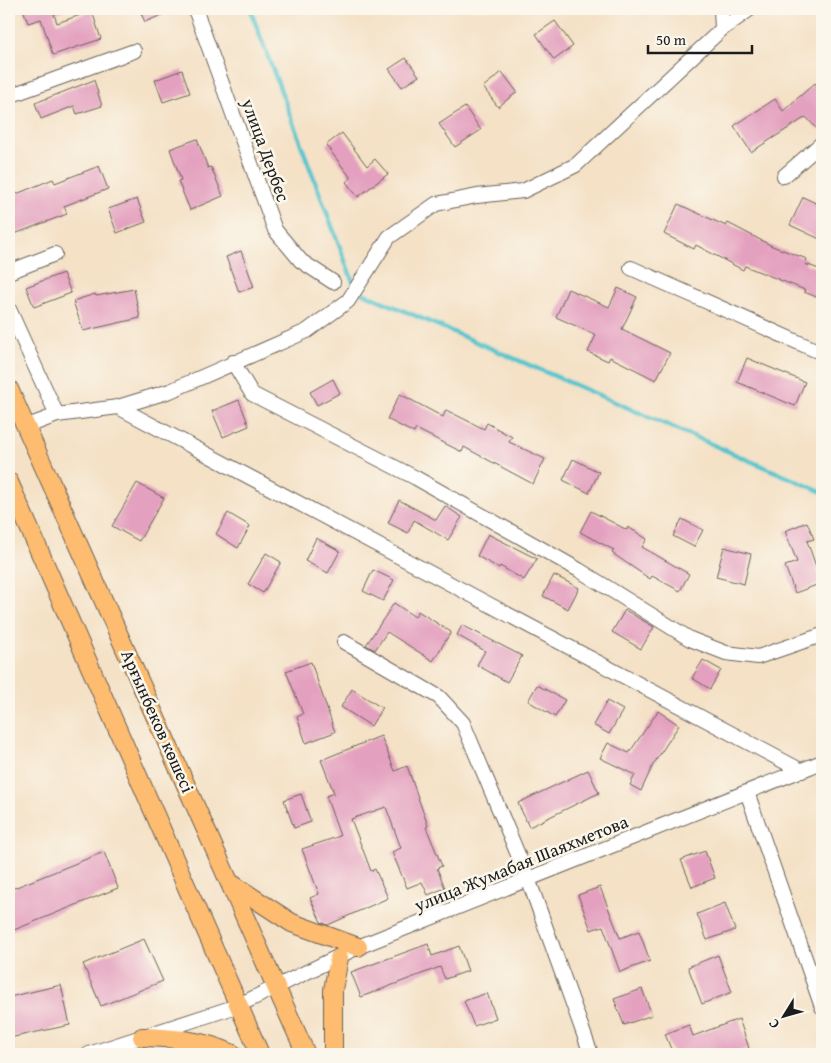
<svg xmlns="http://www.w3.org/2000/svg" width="831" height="1063" viewBox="0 0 831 1063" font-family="'Gentium Book Plus',serif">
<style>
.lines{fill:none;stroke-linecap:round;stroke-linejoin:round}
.stream{stroke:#58c5cd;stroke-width:4.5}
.building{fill:#e4a1bf}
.minor-casing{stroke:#686158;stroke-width:16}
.major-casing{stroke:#686158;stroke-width:20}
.minor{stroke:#fff;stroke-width:14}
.major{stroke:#fdbc6f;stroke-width:18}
.labels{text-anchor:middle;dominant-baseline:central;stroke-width:5;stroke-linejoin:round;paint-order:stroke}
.street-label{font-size:18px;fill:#1c1c1c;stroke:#fbf7ec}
</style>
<rect width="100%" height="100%" fill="#fbf7ec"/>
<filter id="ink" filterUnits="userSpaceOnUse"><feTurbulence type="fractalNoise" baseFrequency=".02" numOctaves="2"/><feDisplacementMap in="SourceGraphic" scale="10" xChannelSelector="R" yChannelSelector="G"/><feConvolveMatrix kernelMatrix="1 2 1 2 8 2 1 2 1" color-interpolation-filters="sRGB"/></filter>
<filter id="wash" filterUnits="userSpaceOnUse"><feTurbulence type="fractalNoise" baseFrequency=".0096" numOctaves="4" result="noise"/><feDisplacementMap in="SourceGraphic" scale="20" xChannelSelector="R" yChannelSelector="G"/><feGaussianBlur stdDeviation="1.12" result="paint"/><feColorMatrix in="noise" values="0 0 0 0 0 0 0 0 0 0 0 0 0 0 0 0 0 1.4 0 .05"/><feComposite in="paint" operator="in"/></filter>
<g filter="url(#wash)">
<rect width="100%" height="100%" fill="#f4e1c6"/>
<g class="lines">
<path class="stream" d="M 250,9 L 356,290 L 822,492"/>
</g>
<g id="blocks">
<path class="building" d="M 23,9 L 65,9 L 54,14 L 57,23 L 92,11 L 101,39 L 53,55 L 41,19 L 28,23 Z
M 139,9 L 176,9 L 145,22 Z
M 555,21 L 573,46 L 554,60 L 536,34 Z
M 406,58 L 419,76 L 402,87 L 389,69 Z
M 182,70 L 190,93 L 163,102 L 155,80 Z
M 502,72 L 517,92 L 498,107 L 483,87 Z
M 94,80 L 102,106 L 77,114 L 74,106 L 41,119 L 35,103 Z
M 815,83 L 822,92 L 822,124 L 817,129 L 806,117 L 751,152 L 734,126 L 775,99 L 783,111 Z
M 465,107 L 481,130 L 455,147 L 439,124 Z
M 342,133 L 367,166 L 375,159 L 388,174 L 358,197 L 346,182 L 351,178 L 326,145 Z
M 197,139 L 208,168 L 211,167 L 223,196 L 190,210 L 178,181 L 181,180 L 170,149 Z
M 99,166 L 108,189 L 64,206 L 67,214 L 9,236 L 9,197 L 53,179 L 55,183 Z
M 803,197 L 822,206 L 822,240 L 790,225 Z
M 137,199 L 146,222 L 117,233 L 108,209 Z
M 678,204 L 726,226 L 728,223 L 772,246 L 807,259 L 805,264 L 822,270 L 822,299 L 804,292 L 805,290 L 745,266 L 743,270 L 696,245 L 694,249 L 664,234 Z
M 241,251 L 254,287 L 239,292 L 226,257 Z
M 63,273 L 71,293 L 34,307 L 26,287 Z
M 618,288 L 637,297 L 622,329 L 670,353 L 656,380 L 610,357 L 608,361 L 588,352 L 596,335 L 556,317 L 568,289 L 609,307 Z
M 134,289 L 140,318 L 83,331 L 73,301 L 95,294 L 96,296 Z
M 747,358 L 805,382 L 795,406 L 737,382 Z
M 333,379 L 340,393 L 317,405 L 310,392 Z
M 400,394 L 443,417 L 446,410 L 484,429 L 487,423 L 512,437 L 509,442 L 545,459 L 533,484 L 464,447 L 462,452 L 416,429 L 414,433 L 387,419 Z
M 239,400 L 249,426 L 223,437 L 212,411 Z
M 573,459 L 599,472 L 589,493 L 563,480 Z
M 137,483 L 164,498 L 139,541 L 112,526 Z
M 399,500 L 436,520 L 445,506 L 462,517 L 448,540 L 414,520 L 408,533 L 388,523 Z
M 591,511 L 627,530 L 628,527 L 647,539 L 642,547 L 689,574 L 680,591 L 652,576 L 650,579 L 612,553 L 614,550 L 580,532 Z
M 228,513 L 250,526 L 238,548 L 216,534 Z
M 682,519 L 703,530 L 694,547 L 673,536 Z
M 807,522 L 814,539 L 807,541 L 822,583 L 795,593 L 785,566 L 797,562 L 785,531 Z
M 488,534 L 537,559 L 524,580 L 500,566 L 499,568 L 477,556 Z
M 316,538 L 340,551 L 328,573 L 305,561 Z
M 724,547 L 751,554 L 744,584 L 716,577 Z
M 266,553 L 281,562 L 263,593 L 248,584 Z
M 373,570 L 394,580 L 383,601 L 363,591 Z
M 554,575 L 579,588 L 568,609 L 543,596 Z
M 394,603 L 415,617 L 418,611 L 451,632 L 433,661 L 387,632 L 375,650 L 366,645 Z
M 625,610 L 654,627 L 641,649 L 612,632 Z
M 462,625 L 522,656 L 507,682 L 477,665 L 485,651 L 457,635 Z
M 703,660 L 721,670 L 710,689 L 692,678 Z
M 311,662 L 335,732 L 306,743 L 297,717 L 303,714 L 286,671 Z
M 537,685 L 565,700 L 555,717 L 528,701 Z
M 352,689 L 382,708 L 371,726 L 341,707 Z
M 607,701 L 623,710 L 609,734 L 593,725 Z
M 658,711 L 679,725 L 653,765 L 641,791 L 630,785 L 635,775 L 600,758 L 608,743 L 629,753 Z
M 381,736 L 395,771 L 407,766 L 428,826 L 426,827 L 442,866 L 437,868 L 445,888 L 428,895 L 422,882 L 407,888 L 392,852 L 401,848 L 386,807 L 351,819 L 371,871 L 375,869 L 388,898 L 328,925 L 321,922 L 310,898 L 319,894 L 302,849 L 340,836 L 326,796 L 334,793 L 321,760 Z
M 588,770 L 599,793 L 529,827 L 518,803 Z
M 301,794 L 311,822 L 294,828 L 284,800 Z
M 705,851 L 715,878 L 692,887 L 681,860 Z
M 104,852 L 118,888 L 9,932 L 9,890 Z
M 600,887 L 620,938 L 639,931 L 650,961 L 620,972 L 603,926 L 591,930 L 578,895 Z
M 725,903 L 735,930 L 707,940 L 697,914 Z
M 144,939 L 163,981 L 101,1006 L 83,964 Z
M 428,944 L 432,956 L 459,946 L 468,971 L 445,979 L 440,967 L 361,997 L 351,972 Z
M 718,955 L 732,992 L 702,1004 L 688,967 Z
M 61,985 L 70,1025 L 9,1038 L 9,997 Z
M 642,989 L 652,1015 L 624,1025 L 614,999 Z
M 487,993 L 496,1018 L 474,1026 L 464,1001 Z
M 739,1019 L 749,1048 L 734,1054 L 673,1054 L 665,1034 L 689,1025 L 693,1036 Z"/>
</g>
</g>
<g filter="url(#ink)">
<use href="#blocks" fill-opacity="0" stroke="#686158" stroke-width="1"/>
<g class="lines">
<defs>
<path id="minor" d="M 195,9 L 275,230 L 301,261 L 333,282
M 721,9 L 722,29
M 9,96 L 134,51
M 784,176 L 822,143
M 631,268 L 822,353
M 9,272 L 55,254
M 9,309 L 57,415
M 233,362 L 252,394 L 416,478 L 579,570 L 690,639 L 726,653 L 758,657 L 822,635
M 118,407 L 802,771
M 25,427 L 57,415 L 118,407 L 170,391 L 307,331 L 348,301 L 389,237 L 436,204 L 477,196 L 523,191 L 576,165 L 722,29 L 750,9
M 344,642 L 439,697 L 463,723 L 529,881 L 591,1054
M 747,792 L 822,1007
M 89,1054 L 237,1006 L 358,947 L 822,762"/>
<path id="major" d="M 9,389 L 306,1054
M 9,482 L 260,1054
M 229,882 L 292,923 L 358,947
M 142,1037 C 173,1038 204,1040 233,1054
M 333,1054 L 333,990 L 339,958"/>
</defs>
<use href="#minor" class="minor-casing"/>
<use href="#major" class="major-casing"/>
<use href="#minor" class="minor"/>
<use href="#major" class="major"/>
</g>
</g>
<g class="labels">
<g class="street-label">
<text transform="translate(266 150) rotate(70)">улица Дербес</text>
<text transform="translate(158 721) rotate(66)">Арғынбеков көшесі</text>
<text transform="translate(521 863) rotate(-22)">улица Жумабая Шаяхметова</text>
</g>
</g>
<rect width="831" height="1063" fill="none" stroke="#fbf7ec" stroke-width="30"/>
<g transform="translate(784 1016) rotate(233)" stroke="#fbf7ec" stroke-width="4" paint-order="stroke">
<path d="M0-4L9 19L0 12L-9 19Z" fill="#1c1c1c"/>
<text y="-8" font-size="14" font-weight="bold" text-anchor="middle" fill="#1c1c1c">С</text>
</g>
<path d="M648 45v8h104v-8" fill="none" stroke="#1c1c1c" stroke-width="2.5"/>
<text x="656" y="45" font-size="15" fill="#1c1c1c" stroke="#fbf7ec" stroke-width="4" paint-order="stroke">50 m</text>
</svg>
